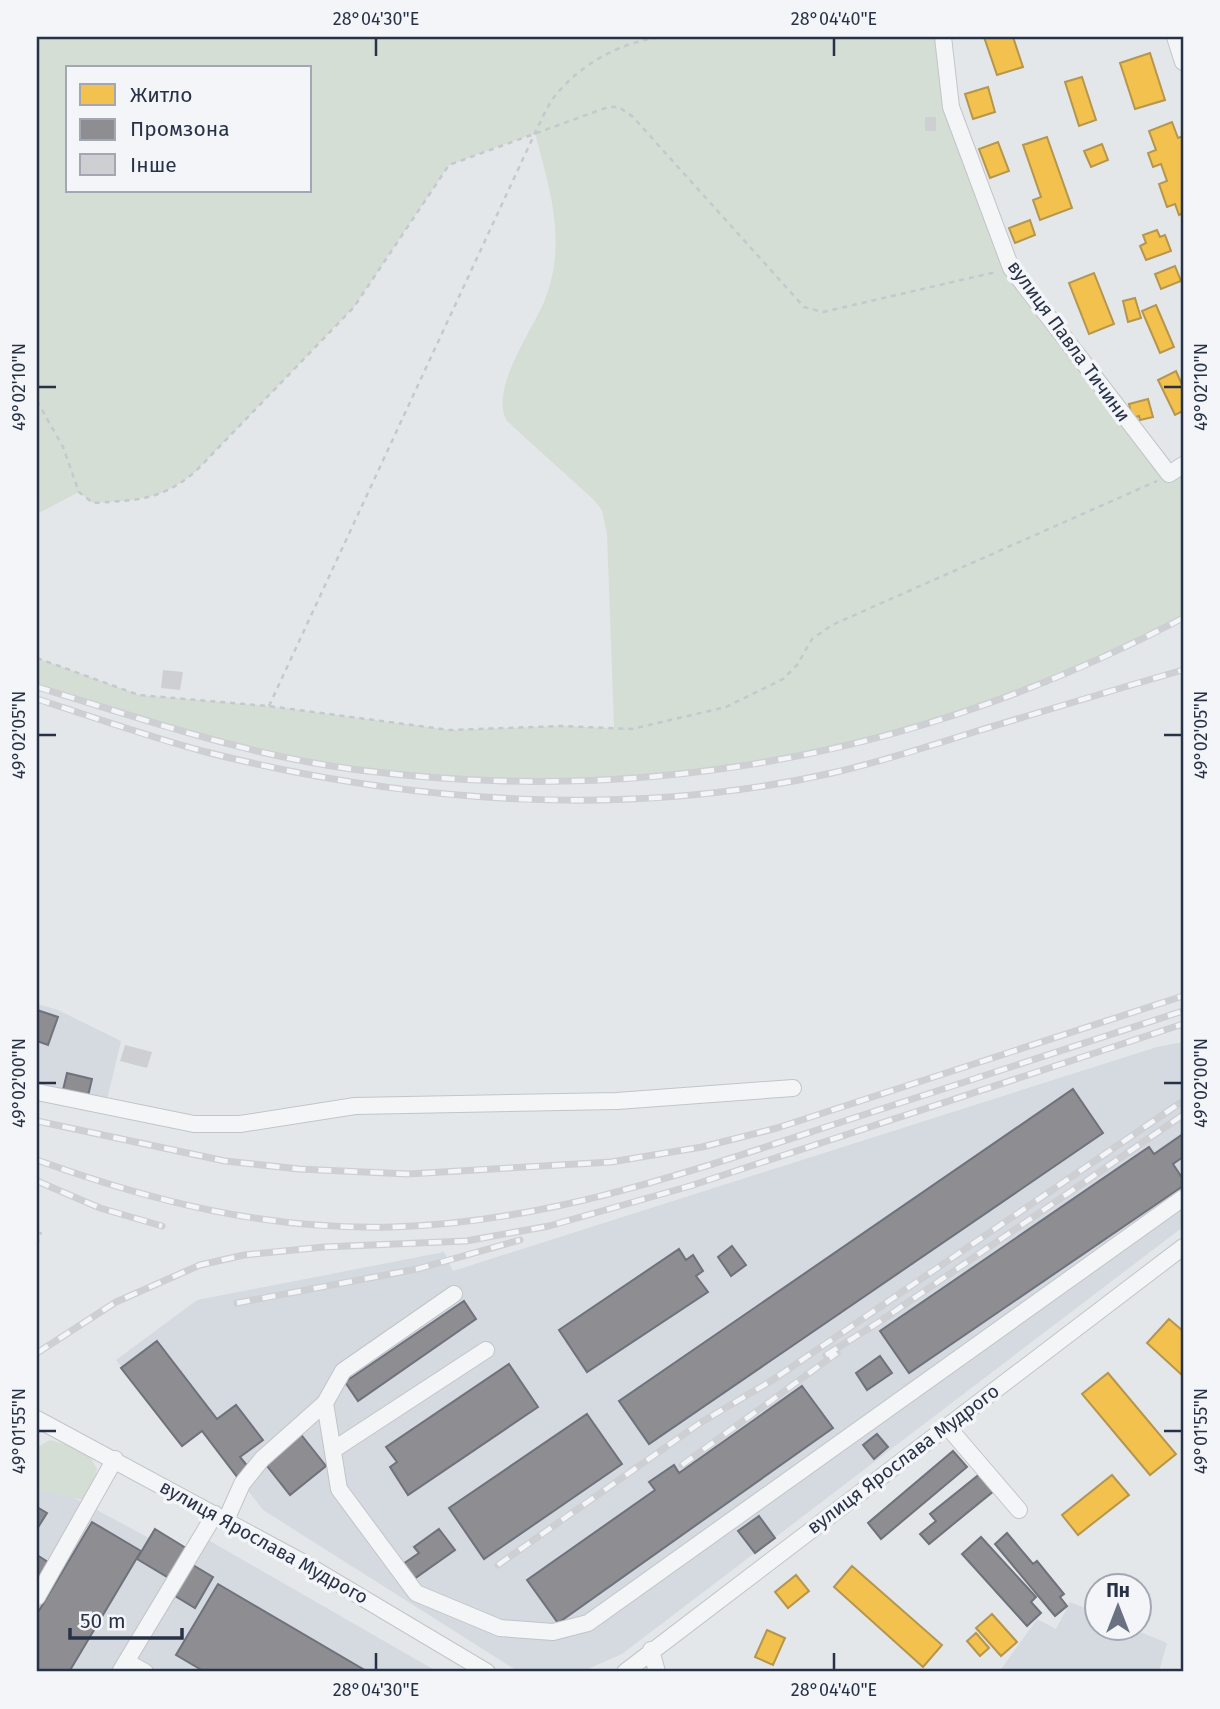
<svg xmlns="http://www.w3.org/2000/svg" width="1220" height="1709" viewBox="0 0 1220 1709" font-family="'Fira Sans',sans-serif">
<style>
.built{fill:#d5dae1}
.green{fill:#d4ded4;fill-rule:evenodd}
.homes{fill:#f2c14e;stroke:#b5964c;stroke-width:2}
.industry{fill:#8d8d92;stroke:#6f727c;stroke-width:2}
.building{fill:#cdcfd3}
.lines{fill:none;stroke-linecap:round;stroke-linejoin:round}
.minor-casing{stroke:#c2c5c8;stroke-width:18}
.path{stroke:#c5c8cd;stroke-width:2.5;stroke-dasharray:5 5;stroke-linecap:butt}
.minor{stroke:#f4f5f7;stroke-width:16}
.rail-casing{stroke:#cdcfd2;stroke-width:7}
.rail{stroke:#f3f5f9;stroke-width:4.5;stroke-dasharray:13;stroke-linecap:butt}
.ticks{fill:none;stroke:#283247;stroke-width:2.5}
.labels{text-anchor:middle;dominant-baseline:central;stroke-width:7;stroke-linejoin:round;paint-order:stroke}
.street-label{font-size:19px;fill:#283247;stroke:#f3f5f9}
.neatline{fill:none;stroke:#283247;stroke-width:2.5}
.ticks-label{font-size:18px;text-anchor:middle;fill:#283247}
</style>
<rect width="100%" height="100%" fill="#e4e7ea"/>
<path class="built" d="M 37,1004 L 58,1010 L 121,1041 L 106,1104 L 37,1087 Z
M 1183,1042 L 1183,1227 L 622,1654 L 581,1672 L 519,1672 L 263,1510 L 202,1431 L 182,1446 L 116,1360 L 197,1300 L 444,1252 L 453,1271 L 1157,1047 Z
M 37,1478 L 149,1538 L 155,1529 L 186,1548 L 196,1533 L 438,1672 L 37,1672 Z
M 1070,1602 L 1097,1613 L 1098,1628 L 1133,1629 L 1167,1643 L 1159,1672 L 999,1672 L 1037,1619 L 1056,1629 Z"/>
<path class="green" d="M 37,37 L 943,37 L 945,78 L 1011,268 L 1169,474 L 1183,465 L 1183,618 C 928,754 647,807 359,770 C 249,756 143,719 37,687 L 37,658 L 139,695 L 268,706 L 450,730 L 561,726 L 614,728 L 607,534 L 602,510 L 595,501 L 507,421 C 489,391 531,332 544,302 C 568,243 550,191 535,133 L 449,165 L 354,307 L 195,472 C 159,501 137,500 93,503 L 79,492 L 37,514 ZM 68,68 L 310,68 L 310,191 L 68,191 Z
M 50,1440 L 86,1450 L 97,1469 L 88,1501 L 37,1490 L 37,1447 Z"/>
<path class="homes" d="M 984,37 L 1013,37 L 1023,67 L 997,75 Z
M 1150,53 L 1165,100 L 1135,109 L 1120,63 Z
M 1082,77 L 1096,120 L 1079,126 L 1065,82 Z
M 988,87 L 995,112 L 973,119 L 965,94 Z
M 1172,122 L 1178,138 L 1183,136 L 1183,213 L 1179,215 L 1175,204 L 1167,207 L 1159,184 L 1167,181 L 1161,164 L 1153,167 L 1148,153 L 1156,150 L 1149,131 Z
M 1047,137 L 1072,208 L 1040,220 L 1033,200 L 1041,197 L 1023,145 Z
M 998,142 L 1009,171 L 990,178 L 979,149 Z
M 1102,144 L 1108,160 L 1091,167 L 1084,151 Z
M 1030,220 L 1035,235 L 1015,243 L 1009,228 Z
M 1157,230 L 1160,237 L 1165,235 L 1171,251 L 1146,260 L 1140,246 L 1146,243 L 1143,235 Z
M 1175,266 L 1181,281 L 1161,289 L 1155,274 Z
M 1094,273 L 1114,324 L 1089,334 L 1069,283 Z
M 1135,298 L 1141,318 L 1128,322 L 1123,301 Z
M 1156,305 L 1174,347 L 1160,353 L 1142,311 Z
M 1176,371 L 1183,387 L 1183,411 L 1175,415 L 1158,380 Z
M 1148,399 L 1153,417 L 1140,420 L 1139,416 L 1132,418 L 1129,404 Z
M 1169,1319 L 1183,1331 L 1183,1376 L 1147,1343 Z
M 1108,1373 L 1176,1454 L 1150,1475 L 1082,1394 Z
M 1112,1475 L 1129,1495 L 1078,1535 L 1062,1515 Z
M 852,1566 L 942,1645 L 923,1667 L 834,1587 Z
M 796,1575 L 809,1591 L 788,1608 L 775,1592 Z
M 992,1614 L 1017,1642 L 1001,1656 L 976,1628 Z
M 767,1630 L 785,1638 L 773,1665 L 755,1657 Z
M 976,1633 L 989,1648 L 980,1656 L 967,1641 Z"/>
<path class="industry" d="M 37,1010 L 58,1017 L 48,1045 L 37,1041 Z
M 67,1073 L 92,1079 L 88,1096 L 63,1090 Z
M 1073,1089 L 1103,1133 L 649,1444 L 619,1401 Z
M 1183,1134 L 1183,1157 L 1173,1164 L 1183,1179 L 1183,1186 L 909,1373 L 880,1331 L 1149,1147 L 1154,1154 Z
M 732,1246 L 746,1265 L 731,1276 L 718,1257 Z
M 679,1249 L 686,1260 L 693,1255 L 703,1271 L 696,1276 L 708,1292 L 587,1372 L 559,1330 Z
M 464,1301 L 476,1319 L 358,1401 L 345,1382 Z
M 157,1341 L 217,1419 L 236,1405 L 263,1440 L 240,1457 L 250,1469 L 238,1478 L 202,1431 L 182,1446 L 121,1368 Z
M 880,1356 L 892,1373 L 867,1390 L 856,1373 Z
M 509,1364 L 538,1407 L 408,1495 L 390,1467 L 397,1462 L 386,1447 Z
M 802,1386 L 833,1428 L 558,1623 L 527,1580 L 655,1490 L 649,1482 L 674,1465 L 679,1473 Z
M 587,1414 L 622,1464 L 484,1559 L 449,1508 Z
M 299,1432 L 326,1466 L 290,1495 L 263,1461 Z
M 877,1434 L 888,1447 L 874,1459 L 863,1445 Z
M 953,1451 L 967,1467 L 881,1539 L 868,1523 Z
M 981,1473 L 995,1490 L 929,1544 L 920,1534 L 936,1521 L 930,1514 Z
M 37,1507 L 47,1513 L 37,1529 Z
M 759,1516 L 775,1538 L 755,1553 L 738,1531 Z
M 92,1522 L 141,1551 L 69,1672 L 37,1672 L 37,1614 Z
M 155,1529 L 186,1548 L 169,1578 L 137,1559 Z
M 439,1529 L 455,1550 L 414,1579 L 403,1564 L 419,1553 L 414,1547 Z
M 1007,1533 L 1033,1564 L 1037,1561 L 1064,1594 L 1060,1597 L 1067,1606 L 1055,1616 L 995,1544 Z
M 981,1537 L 1036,1597 L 1031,1602 L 1041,1613 L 1027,1626 L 962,1554 Z
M 37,1555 L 48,1562 L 37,1581 Z
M 193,1565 L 213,1577 L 195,1608 L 175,1596 Z
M 218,1584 L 368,1672 L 205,1672 L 176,1655 Z"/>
<path class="building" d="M 925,117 L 936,117 L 936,131 L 925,131 Z
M 163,670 L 183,672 L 180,690 L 161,688 Z
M 125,1045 L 152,1052 L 147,1068 L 120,1061 Z"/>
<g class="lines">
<defs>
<path id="minor" d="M 943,37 L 951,107 L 1011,268 L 1169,474 L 1183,465
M 1175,37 L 1183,62
M 37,1092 L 194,1124 L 240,1124 L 355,1106 L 617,1101 L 793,1088
M 325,1403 L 339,1489 L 416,1593 L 500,1628 L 553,1632 L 588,1623 L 1183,1198
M 37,1419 L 304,1563 L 487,1672
M 947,1426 L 1019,1510
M 333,1450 L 486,1350
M 226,1520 L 242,1484 L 262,1459 L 325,1403 L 343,1371 L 454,1294
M 37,1597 L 115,1459
M 651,1650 L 657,1672
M 127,1662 L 145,1672
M 120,1672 L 215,1514
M 625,1672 L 1183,1247"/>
</defs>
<use href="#minor" class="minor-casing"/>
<path class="path" d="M 37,401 L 63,447 L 79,492 L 93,503 C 137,500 160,501 195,472 L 354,307 L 449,165 L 608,107 L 619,107 L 633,117 L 804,307 L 823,312 L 996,272
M 37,658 L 139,695 L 268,706 L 450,730 L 561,726 L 632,729 L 726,707 L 783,679 L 797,665 L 812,639 L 832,625 L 1157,481
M 269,706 L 535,133 C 542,119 549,101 560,90 C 586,61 623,42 661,37
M 37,1244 L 41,1232"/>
<use href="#minor" class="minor"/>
<defs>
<path id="rail" d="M 37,687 C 143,719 249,756 359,770 C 651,807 924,754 1183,618
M 37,699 C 93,717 149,737 206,752 C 406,803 629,819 832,773 C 880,762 927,747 974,732 C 1044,711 1113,690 1183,670
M 37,1121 L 225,1161 L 299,1169 L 408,1174 L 611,1162 L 702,1147 L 777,1128 L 1183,996
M 37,1160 C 154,1202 266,1230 392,1227 C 540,1223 681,1175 820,1129 C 941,1090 1062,1050 1183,1011
M 37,1181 L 100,1208 L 162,1226
M 237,1303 L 417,1269 L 520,1240
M 37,1353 L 116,1302 L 200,1265 L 244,1255 L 324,1247 L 466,1241 L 549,1226 L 690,1186 L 1183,1024
M 826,1355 L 879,1322 L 1183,1115
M 682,1465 L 837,1353
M 498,1565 L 700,1423 L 771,1381 L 1183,1101"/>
</defs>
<use href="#rail" class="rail-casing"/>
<use href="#rail" class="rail"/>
</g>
<path class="ticks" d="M 376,38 L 376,56M 834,38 L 834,56M 38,387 L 56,387M 1164,387 L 1182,387M 38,735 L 56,735M 1164,735 L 1182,735M 38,1083 L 56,1083M 1164,1083 L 1182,1083M 38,1431 L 56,1431M 1164,1431 L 1182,1431M 376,1653 L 376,1670M 834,1653 L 834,1670"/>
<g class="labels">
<g class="street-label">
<text transform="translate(1069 341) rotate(54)">вулиця Павла Тичини</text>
<text transform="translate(903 1459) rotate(-37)">вулиця Ярослава Мудрого</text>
<text transform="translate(264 1542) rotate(29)">вулиця Ярослава Мудрого</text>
</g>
</g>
<rect width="1220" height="1709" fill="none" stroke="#f3f5f9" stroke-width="77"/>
<rect x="66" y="66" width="245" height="126" fill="#f3f5f9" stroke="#a2a7b2" stroke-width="2"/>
<rect x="80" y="84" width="35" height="21" fill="#f2c14e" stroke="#a2a7b2" stroke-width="2"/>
<text x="130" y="102" font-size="21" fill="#283247">Житло</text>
<rect x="80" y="119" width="35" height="21" fill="#8d8d92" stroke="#a2a7b2" stroke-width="2"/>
<text x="130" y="136" font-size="21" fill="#283247">Промзона</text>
<rect x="80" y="154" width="35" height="21" fill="#cdcfd3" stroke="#a2a7b2" stroke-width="2"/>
<text x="130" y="172" font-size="21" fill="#283247">Інше</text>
<g transform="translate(1118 1607)"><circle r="33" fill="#f3f5f9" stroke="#a2a7b2" stroke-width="2"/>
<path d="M0-5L12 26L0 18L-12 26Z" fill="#6a7180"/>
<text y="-10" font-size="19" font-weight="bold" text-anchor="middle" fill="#283247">Пн</text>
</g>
<path d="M70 1628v10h112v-10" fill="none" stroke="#283247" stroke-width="3.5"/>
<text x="80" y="1628" font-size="21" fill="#283247" stroke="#f3f5f9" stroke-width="5" paint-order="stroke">50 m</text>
<rect x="38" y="38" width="1144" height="1632" class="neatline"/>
<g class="ticks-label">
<text x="376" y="25">28°04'30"E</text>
<text x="834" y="25">28°04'40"E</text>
<text transform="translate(19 387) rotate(-90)" y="6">49°02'10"N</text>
<text transform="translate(1201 387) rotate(-90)" y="6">49°02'10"N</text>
<text transform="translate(19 735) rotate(-90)" y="6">49°02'05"N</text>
<text transform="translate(1201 735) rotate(-90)" y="6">49°02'05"N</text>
<text transform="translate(19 1083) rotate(-90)" y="6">49°02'00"N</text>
<text transform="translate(1201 1083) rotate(-90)" y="6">49°02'00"N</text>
<text transform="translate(19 1431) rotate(-90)" y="6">49°01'55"N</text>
<text transform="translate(1201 1431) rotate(-90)" y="6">49°01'55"N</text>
<text x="376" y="1696">28°04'30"E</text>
<text x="834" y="1696">28°04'40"E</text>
</g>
</svg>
